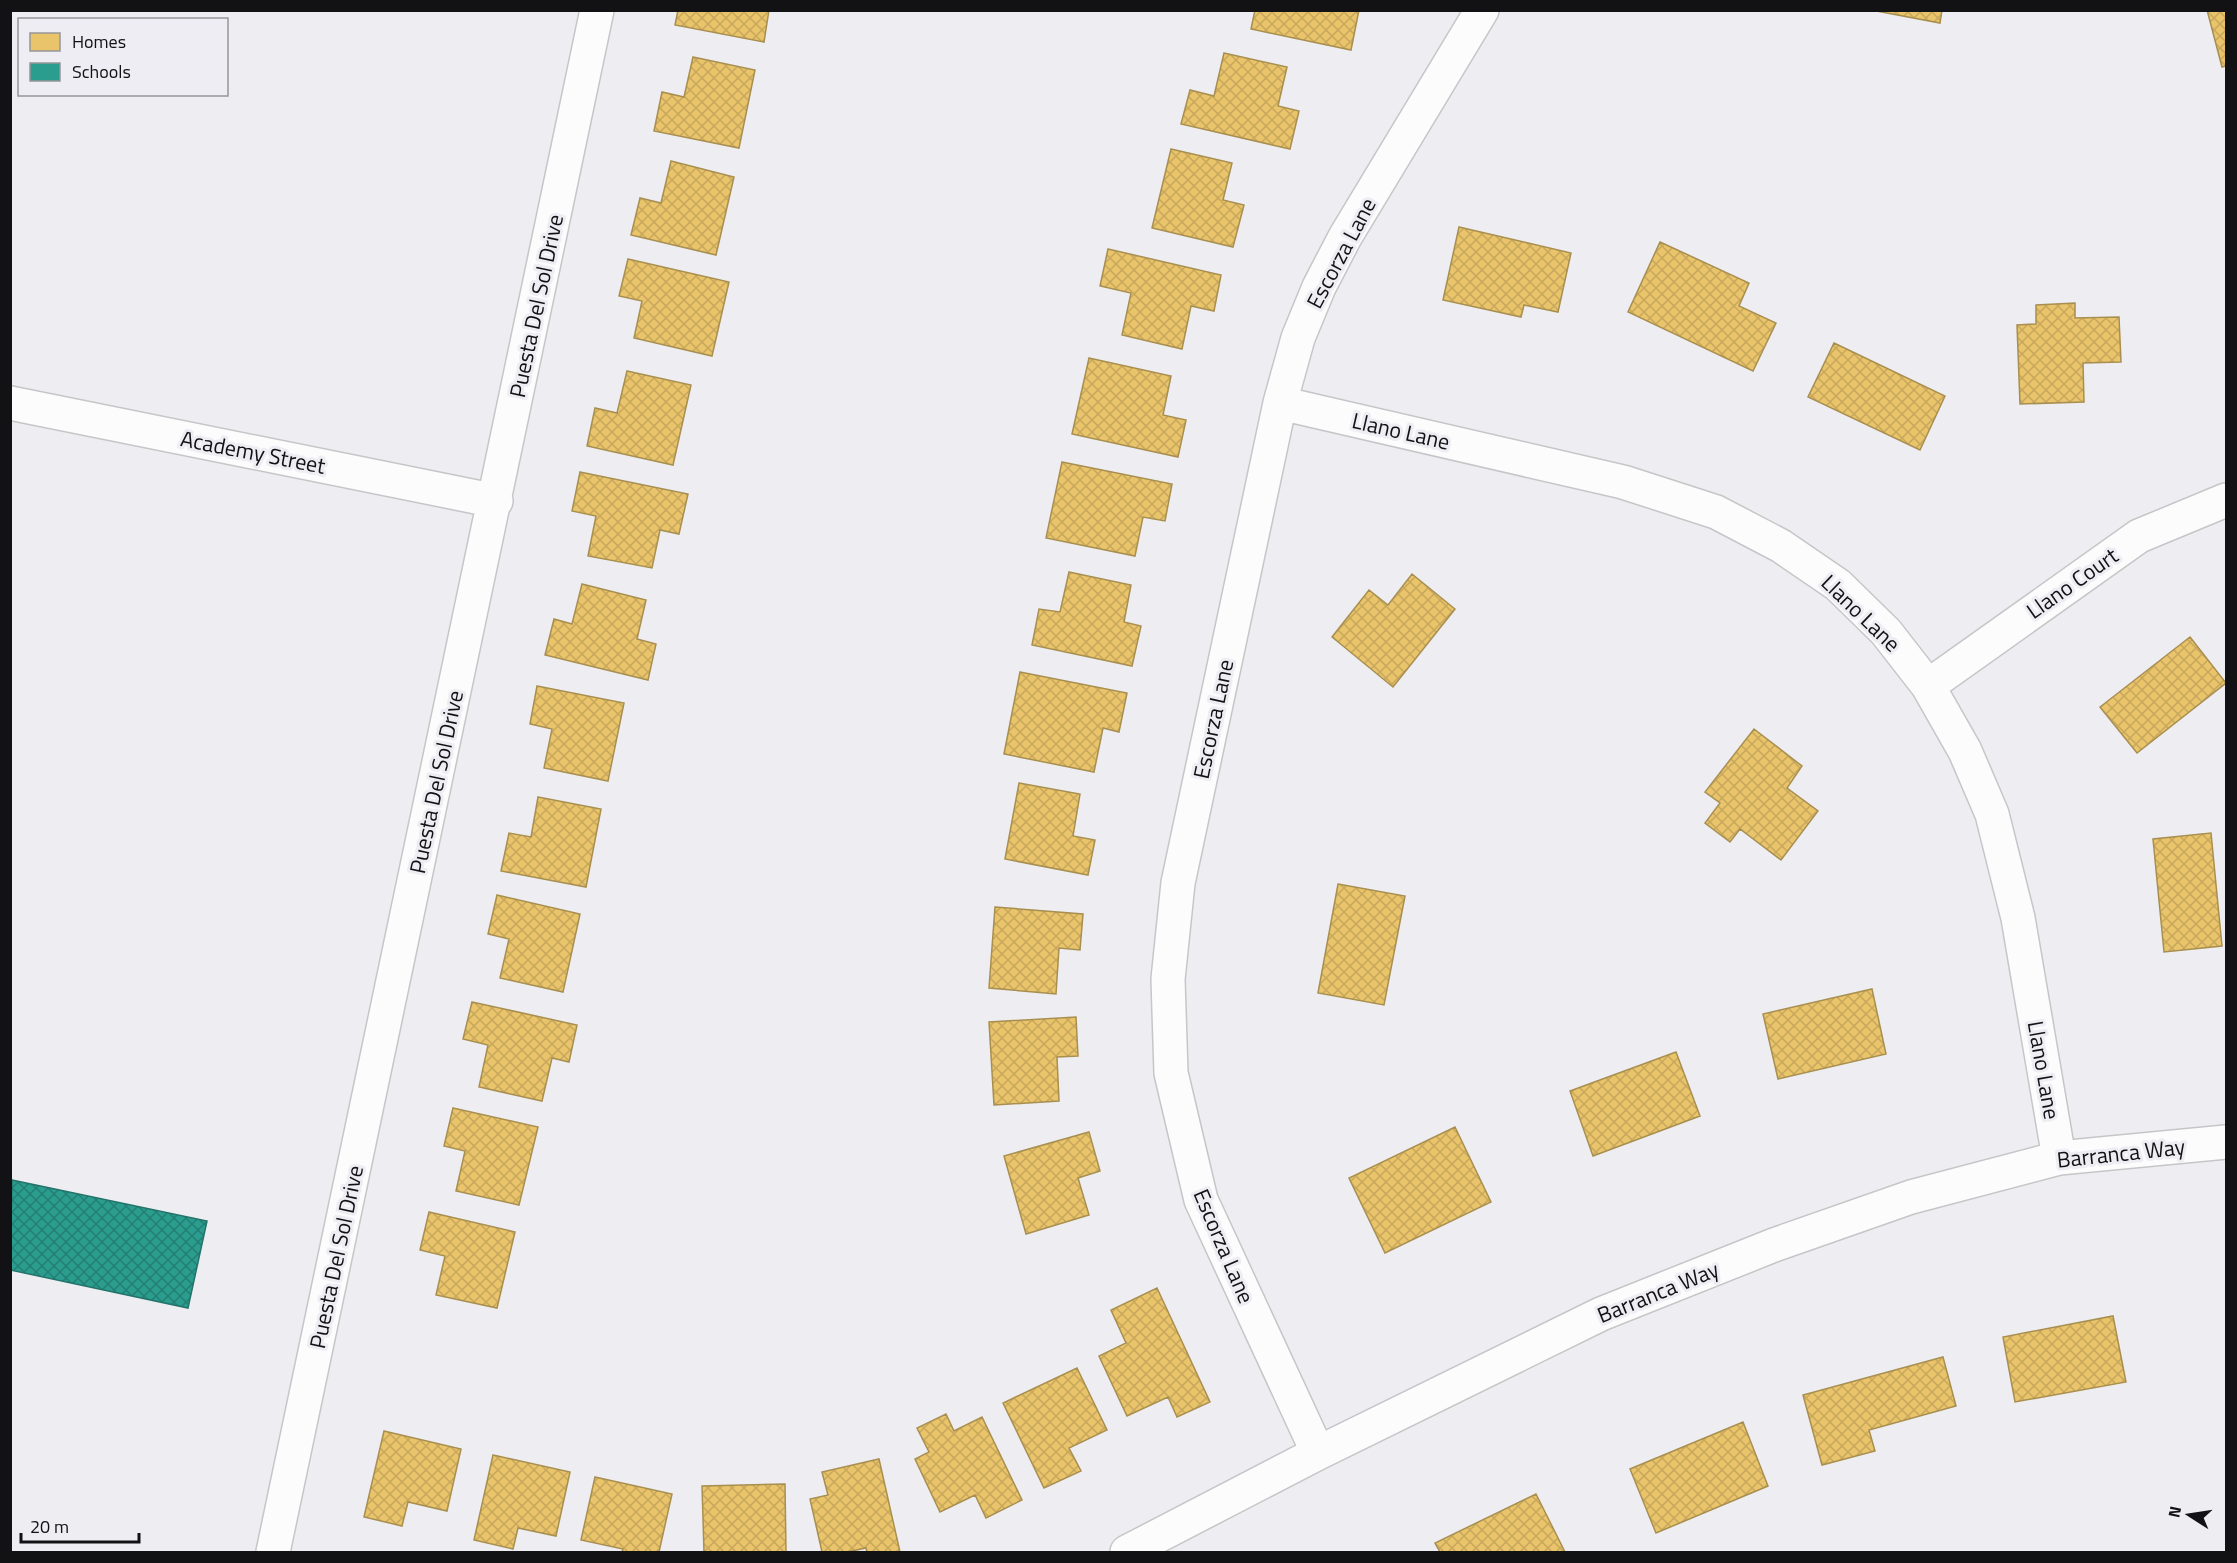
<svg xmlns="http://www.w3.org/2000/svg" width="2237" height="1563" viewBox="0 0 2237 1563" font-family="'Titillium Web',sans-serif">
<style>
.homes{fill:url(#homes-cross-hatch);stroke:#a88f50;stroke-width:1.5}
.schools{fill:url(#schools-cross-hatch);stroke:#23736a;stroke-width:1.5}
.lines{fill:none;stroke-linecap:round;stroke-linejoin:round}
.minor-casing{stroke:#c6c6c8;stroke-width:36}
.minor{stroke:#fcfcfd;stroke-width:33}
.labels{text-anchor:middle;dominant-baseline:central;stroke-width:6;stroke-linejoin:round;paint-order:stroke}
.street-label{font-size:22px;fill:#121214;stroke:#ededf3}
</style>
<defs>
<pattern id="homes-cross-hatch" width="8" height="8" patternUnits="userSpaceOnUse" patternTransform="scale(1.5)"><rect width="8" height="8" fill="#e9c46a"/><path d="M0 0l8 8M0 8l8-8" fill="none" stroke="#c7a75b"/></pattern>
<pattern id="schools-cross-hatch" width="8" height="8" patternUnits="userSpaceOnUse" patternTransform="scale(1.5)"><rect width="8" height="8" fill="#2a9d8f"/><path d="M0 0l8 8M0 8l8-8" fill="none" stroke="#237f74"/></pattern>
</defs>
<rect width="100%" height="100%" fill="#eeeef2"/>
<path class="homes" d="M 678,10 L 769,10 L 764,42 L 675,25 Z
M 1255,10 L 1359,10 L 1351,50 L 1251,29 Z
M 1871,10 L 1942,10 L 1940,23 Z
M 2207,10 L 2226,10 L 2226,66 L 2222,67 Z
M 1224,53 L 1287,67 L 1278,106 L 1299,111 L 1290,149 L 1181,124 L 1190,90 L 1214,96 Z
M 693,57 L 755,70 L 739,148 L 654,131 L 662,92 L 684,97 Z
M 1171,149 L 1232,163 L 1223,200 L 1244,205 L 1233,247 L 1152,228 Z
M 671,161 L 734,177 L 716,255 L 631,235 L 640,198 L 661,203 Z
M 1459,227 L 1571,253 L 1558,312 L 1524,305 L 1521,317 L 1443,300 Z
M 1660,242 L 1749,283 L 1739,306 L 1776,323 L 1753,371 L 1628,312 Z
M 1108,249 L 1221,275 L 1214,311 L 1191,306 L 1182,349 L 1122,335 L 1131,293 L 1100,286 Z
M 628,259 L 729,282 L 712,356 L 634,338 L 642,301 L 619,296 Z
M 2075,303 L 2075,318 L 2119,317 L 2121,362 L 2083,363 L 2084,402 L 2020,404 L 2017,325 L 2036,324 L 2036,305 Z
M 1834,343 L 1945,396 L 1920,450 L 1808,397 Z
M 1089,358 L 1171,376 L 1163,415 L 1186,420 L 1178,457 L 1072,434 Z
M 627,371 L 691,385 L 673,465 L 587,446 L 595,408 L 617,413 Z
M 1062,462 L 1172,484 L 1165,521 L 1143,517 L 1135,556 L 1046,538 Z
M 580,472 L 688,494 L 679,534 L 660,530 L 652,568 L 588,556 L 596,516 L 572,511 Z
M 1069,572 L 1131,585 L 1124,622 L 1141,626 L 1132,666 L 1032,645 L 1039,609 L 1060,612 Z
M 1412,574 L 1455,609 L 1393,687 L 1332,637 L 1369,590 L 1388,605 Z
M 582,584 L 646,600 L 637,639 L 656,644 L 648,680 L 545,655 L 554,619 L 572,624 Z
M 2190,637 L 2226,683 L 2137,753 L 2100,707 Z
M 1020,672 L 1127,693 L 1119,732 L 1103,728 L 1094,772 L 1004,754 Z
M 537,686 L 624,703 L 608,781 L 544,768 L 552,729 L 530,724 Z
M 1754,729 L 1802,766 L 1787,788 L 1818,811 L 1781,860 L 1740,829 L 1730,842 L 1705,823 L 1720,803 L 1705,792 Z
M 1019,783 L 1080,794 L 1073,836 L 1095,840 L 1088,875 L 1005,859 Z
M 538,797 L 601,809 L 586,887 L 501,871 L 509,833 L 531,837 Z
M 2211,833 L 2222,946 L 2164,952 L 2153,839 Z
M 1338,884 L 1405,896 L 1384,1005 L 1318,993 Z
M 497,895 L 580,914 L 563,992 L 500,978 L 509,939 L 488,934 Z
M 995,907 L 1083,914 L 1080,950 L 1059,948 L 1056,994 L 989,988 Z
M 1872,989 L 1886,1054 L 1778,1079 L 1763,1014 Z
M 472,1002 L 577,1025 L 569,1062 L 552,1058 L 542,1101 L 479,1087 L 488,1045 L 463,1039 Z
M 1076,1017 L 1078,1056 L 1057,1057 L 1059,1101 L 994,1105 L 989,1022 Z
M 1676,1052 L 1700,1116 L 1593,1156 L 1570,1091 Z
M 453,1108 L 538,1127 L 519,1205 L 456,1191 L 465,1151 L 444,1146 Z
M 1455,1127 L 1491,1202 L 1385,1253 L 1349,1178 Z
M 1089,1132 L 1100,1171 L 1078,1178 L 1089,1215 L 1026,1234 L 1004,1156 Z
M 429,1212 L 515,1232 L 497,1308 L 436,1295 L 445,1256 L 420,1250 Z
M 1157,1288 L 1210,1402 L 1177,1417 L 1168,1397 L 1127,1416 L 1099,1356 L 1126,1343 L 1111,1310 Z
M 2113,1316 L 2126,1382 L 2015,1402 L 2003,1337 Z
M 1943,1357 L 1956,1406 L 1869,1430 L 1875,1451 L 1822,1465 L 1803,1395 Z
M 1077,1368 L 1107,1430 L 1069,1448 L 1081,1471 L 1044,1488 L 1003,1403 Z
M 946,1414 L 954,1431 L 982,1417 L 1022,1500 L 986,1518 L 975,1495 L 940,1512 L 915,1459 L 929,1452 L 917,1428 Z
M 1743,1422 L 1768,1486 L 1656,1533 L 1630,1469 Z
M 384,1431 L 461,1449 L 447,1511 L 408,1502 L 402,1526 L 364,1517 Z
M 493,1455 L 570,1472 L 556,1536 L 518,1528 L 513,1549 L 474,1540 Z
M 879,1459 L 900,1552 L 867,1552 L 866,1548 L 847,1552 L 822,1552 L 810,1499 L 828,1495 L 822,1472 Z
M 595,1477 L 672,1494 L 659,1552 L 622,1552 L 623,1549 L 581,1540 Z
M 785,1484 L 786,1552 L 704,1552 L 702,1486 Z
M 1536,1494 L 1565,1552 L 1440,1552 L 1435,1543 Z"/>
<path class="schools" d="M 12,1180 L 207,1221 L 188,1308 L 10,1270 Z"/>
<g class="lines">
<defs>
<path id="minor" d="M 10,403 L 496,501
M 1280,403 L 1623,482 L 1716,512 L 1781,546 L 1838,585 L 1886,632 L 1928,686 L 1965,751 L 1992,814 L 2018,918 L 2059,1158
M 1928,686 L 2139,536 L 2226,500
M 1318,1453 L 1201,1200 L 1171,1073 L 1168,979 L 1178,883 L 1280,403 L 1298,338 L 1319,287 L 1345,237 L 1482,10
M 273,1552 L 597,10
M 1127,1552 L 1318,1453 L 1601,1314 L 1774,1245 L 1911,1197 L 2059,1158 L 2226,1142"/>
</defs>
<use href="#minor" class="minor-casing"/>
<use href="#minor" class="minor"/>
</g>
<g class="labels">
<g class="street-label">
<text transform="translate(1341 253) rotate(-62)">Escorza Lane</text>
<text transform="translate(536 306) rotate(-78)">Puesta Del Sol Drive</text>
<text transform="translate(1401 431) rotate(13)">Llano Lane</text>
<text transform="translate(253 452) rotate(11)">Academy Street</text>
<text transform="translate(2072 583) rotate(-35)">Llano Court</text>
<text transform="translate(1861 613) rotate(44)">Llano Lane</text>
<text transform="translate(1213 719) rotate(-78)">Escorza Lane</text>
<text transform="translate(436 782) rotate(-78)">Puesta Del Sol Drive</text>
<text transform="translate(2044 1070) rotate(80)">Llano Lane</text>
<text transform="translate(2121 1153) rotate(-6)">Barranca Way</text>
<text transform="translate(1224 1246) rotate(67)">Escorza Lane</text>
<text transform="translate(336 1257) rotate(-78)">Puesta Del Sol Drive</text>
<text transform="translate(1658 1292) rotate(-22)">Barranca Way</text>
</g>
</g>
<rect width="2237" height="1563" fill="none" stroke="#121214" stroke-width="24"/>
<rect x="18" y="18" width="210" height="78" fill="#ededf3" stroke="#95959a" stroke-width="1.5"/>
<rect x="30" y="33" width="30" height="18" fill="#e9c46a" stroke="#95959a" stroke-width="1.5"/>
<text x="72" y="48" font-size="18" fill="#121214">Homes</text>
<rect x="30" y="63" width="30" height="18" fill="#2a9d8f" stroke="#95959a" stroke-width="1.5"/>
<text x="72" y="78" font-size="18" fill="#121214">Schools</text>
<g transform="translate(2189 1515) rotate(282)" stroke="#ededf3" stroke-width="4.5" paint-order="stroke">
<path d="M0-4.5L10 22L0 15L-10 22Z" fill="#121214"/>
<text y="-9" font-size="16" font-weight="bold" text-anchor="middle" fill="#121214">N</text>
</g>
<path d="M21 1533v9h118v-9" fill="none" stroke="#121214" stroke-width="3"/>
<text x="30" y="1533" font-size="18" fill="#121214" stroke="#ededf3" stroke-width="4.5" paint-order="stroke">20 m</text>
</svg>
